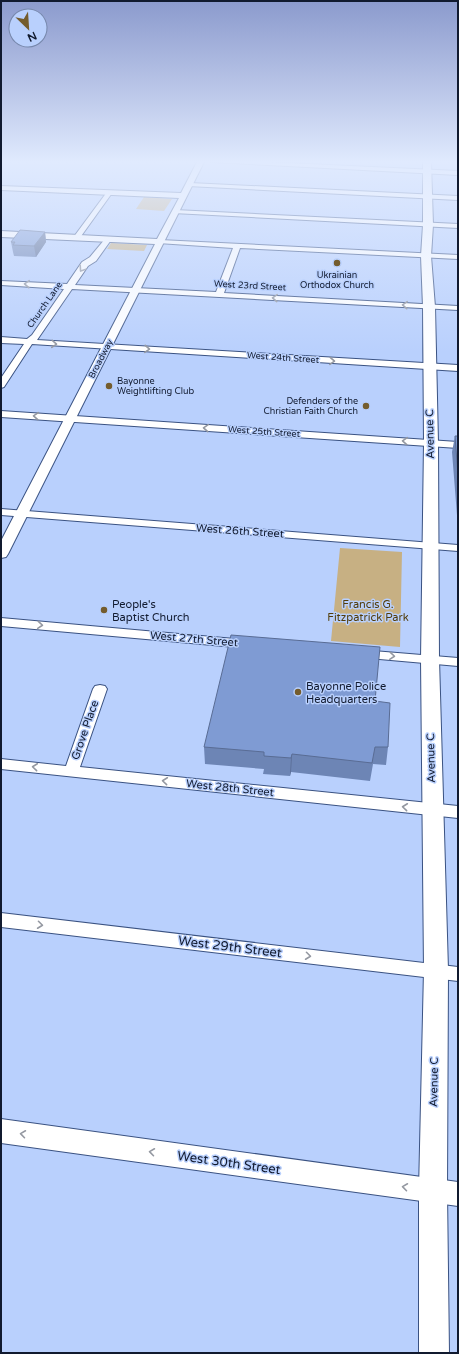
<svg xmlns="http://www.w3.org/2000/svg" width="459" height="1354" viewBox="0 0 459 1354" font-family="'Varela Round',sans-serif">
<style>
.green{fill:#c7b083}
.lines{fill:none;stroke-linecap:round;stroke-linejoin:round}
.minor-casing{stroke:#3a5282;stroke-width:2}
.tertiary-casing{stroke:#3a5282;stroke-width:2}
.secondary-casing{stroke:#3a5282;stroke-width:2}
.minor{fill:#fff;fill-rule:evenodd}
.tertiary{fill:#fff;fill-rule:evenodd}
.secondary{fill:#fff;fill-rule:evenodd}
.wall{fill:#6d85b5}
.shaded-wall{fill:#596c94}
.building{fill:#7f9bd3;stroke:#596c94}
.oneway{stroke:#9498a1}
.poi-dot{fill:#745c2d;stroke:#b9d0fd;stroke-width:1.5}
.labels{text-anchor:middle;dominant-baseline:central;stroke-width:3;stroke-linejoin:round;paint-order:stroke}
.far-poi-label{font-size:9px;fill:#111a2f;stroke:#b9d0fd}
.far-street-label{font-size:9px;fill:#111a2f;stroke:#b9d0fd}
.street-label{font-size:11px;fill:#111a2f;stroke:#b9d0fd}
.poi-label{font-size:11px;fill:#111a2f;stroke:#b9d0fd;text-anchor:start}
.park-label{font-size:11px;fill:#523c08;stroke:#b9d0fd}
.near-street-label{font-size:13px;fill:#111a2f;stroke:#b9d0fd}
</style>
<rect width="100%" height="100%" fill="#b9d0fd"/>
<path class="green" d="M 144,197 L 172,199 L 164,211 L 136,209 Z
M 111,243 L 147,245 L 144,251 L 107,249 Z
M 340,548 L 402,552 L 400,647 L 331,641 Z"/>
<g class="lines">
<defs>
<path id="minor" d="M 211,162 L 265,162 L 458,171 L 458,175 Z
M 190,183 L 458,196 L 458,200 L 188,186 L 188,184 Z
M 107,192 L 112,193 L 79,239 L 75,239 L 73,238 Z
M 175,210 L 458,224 L 458,228 L 173,213 L 173,211 Z
M 107,238 L 111,240 L 96,261 L 88,266 L 75,285 L 216,292 L 233,248 L 158,243 L 158,241 L 160,240 L 458,255 L 458,259 L 240,248 L 224,293 L 458,306 L 458,310 L 72,289 L 37,340 L 458,365 L 458,371 L 32,344 L 4,387 L 1,388 L 1,378 L 24,344 L 1,343 L 1,337 L 27,339 L 32,335 L 64,289 L 1,285 L 1,281 L 67,284 L 82,262 L 90,257 L 105,239 Z
M 1,411 L 458,442 L 458,448 L 1,417 Z
M 1,509 L 458,545 L 458,551 L 1,515 Z
M 1,618 L 246,640 L 250,641 L 252,644 L 250,647 L 246,648 L 1,626 Z
M 361,650 L 458,658 L 458,666 L 357,657 L 355,654 L 357,651 Z
M 100,685 L 105,686 L 107,689 L 80,767 L 458,806 L 458,818 L 1,769 L 1,759 L 66,766 L 93,689 L 95,686 Z
M 1,913 L 458,967 L 458,981 L 1,927 Z"/>
<path id="tertiary" d="M 197,162 L 204,162 L 8,554 L 6,557 L 1,558 L 1,541 L 155,244 L 1,237 L 1,231 L 157,239 L 179,198 L 1,190 L 1,186 L 181,193 Z
M 1,1119 L 458,1182 L 458,1206 L 1,1143 Z"/>
<path id="secondary" d="M 423,162 L 431,162 L 433,225 L 431,256 L 435,307 L 438,443 L 439,659 L 448,970 L 447,1191 L 449,1353 L 419,1353 L 419,1191 L 424,970 L 421,659 L 424,443 L 423,307 L 421,256 L 423,225 Z"/>
</defs>
<use href="#minor" class="minor-casing"/>
<use href="#tertiary" class="tertiary-casing"/>
<use href="#secondary" class="secondary-casing"/>
<use href="#minor" class="minor"/>
<use href="#tertiary" class="tertiary"/>
<use href="#secondary" class="secondary"/>
</g>
<path class="wall" d="M 45,232 L 46,242 L 36,257 L 14,256 L 13,252 L 11,242 Z
M 455,436 L 458,436 L 458,528 L 452,452 Z
M 375,701 L 388,747 L 386,765 L 373,764 L 370,781 L 291,772 L 290,776 L 263,774 L 264,769 L 205,764 L 204,747 Z"/>
<path class="shaded-wall" d="M 45,232 L 46,242 L 36,257 L 34,246 Z
M 292,754 L 291,772 L 290,776 L 291,758 Z"/>
<path class="building" d="M 20,230 L 45,232 L 34,246 L 13,245 L 15,242 L 11,242 Z
M 455,436 L 458,436 L 458,475 Z
M 231,635 L 380,647 L 375,701 L 390,703 L 388,747 L 375,747 L 372,763 L 292,754 L 291,758 L 264,756 L 264,752 L 204,747 Z"/>
<defs><path id="oneway-chevron" d="M-2-3.5L2.5 0L-2 3.5" fill="none" stroke-width="1.6" stroke-linecap="round" stroke-linejoin="round"/></defs>
<g class="oneway">
<use href="#oneway-chevron" transform="translate(82 269) rotate(124)"/>
<use href="#oneway-chevron" transform="translate(27 284) rotate(-176)"/>
<use href="#oneway-chevron" transform="translate(275 298) rotate(-177)"/>
<use href="#oneway-chevron" transform="translate(405 305) rotate(-176)"/>
<use href="#oneway-chevron" transform="translate(54 344) rotate(4)"/>
<use href="#oneway-chevron" transform="translate(147 349) rotate(4)"/>
<use href="#oneway-chevron" transform="translate(332 361) rotate(3)"/>
<use href="#oneway-chevron" transform="translate(36 416) rotate(-176)"/>
<use href="#oneway-chevron" transform="translate(206 428) rotate(-176)"/>
<use href="#oneway-chevron" transform="translate(405 441) rotate(-176)"/>
<use href="#oneway-chevron" transform="translate(40 625) rotate(5)"/>
<use href="#oneway-chevron" transform="translate(392 656) rotate(5)"/>
<use href="#oneway-chevron" transform="translate(35 767) rotate(-174)"/>
<use href="#oneway-chevron" transform="translate(165 781) rotate(-174)"/>
<use href="#oneway-chevron" transform="translate(405 807) rotate(-174)"/>
<use href="#oneway-chevron" transform="translate(40 925) rotate(7)"/>
<use href="#oneway-chevron" transform="translate(308 956) rotate(7)"/>
<use href="#oneway-chevron" transform="translate(23 1134) rotate(-172)"/>
<use href="#oneway-chevron" transform="translate(152 1152) rotate(-172)"/>
<use href="#oneway-chevron" transform="translate(405 1187) rotate(-172)"/>
</g>
<linearGradient id="sky" x2="0" y2="1"><stop stop-color="#8b9acd"/><stop offset="0.46" stop-color="#e0eafe"/><stop offset="1" stop-color="#e0eafe" stop-opacity="0"/></linearGradient>
<rect width="459" height="352" fill="url(#sky)"/>
<g class="poi-dot">
<circle cx="337" cy="263" r="4"/>
<circle cx="109" cy="386" r="4"/>
<circle cx="366" cy="406" r="4"/>
<circle cx="104" cy="610" r="4"/>
<circle cx="298" cy="692" r="4"/>
</g>
<g class="labels">
<g class="far-poi-label">
<text x="337" y="275">Ukrainian<tspan x="337" dy="10">Orthodox Church</tspan></text>
<text x="117" y="381" text-anchor="start">Bayonne<tspan x="117" dy="10">Weightlifting Club</tspan></text>
<text x="358" y="401" text-anchor="end">Defenders of the<tspan x="358" dy="10">Christian Faith Church</tspan></text>
</g>
<g class="far-street-label">
<text transform="translate(250 286) rotate(3)">West 23rd Street</text>
<text transform="translate(45 305) rotate(-55)">Church Lane</text>
<text transform="translate(283 358) rotate(4)">West 24th Street</text>
<text transform="translate(101 359) rotate(-63)">Broadway</text>
<text transform="translate(264 432) rotate(4)">West 25th Street</text>
</g>
<g class="street-label">
<text transform="translate(430 434) rotate(-91)">Avenue C</text>
<text transform="translate(240 531) rotate(4)">West 26th Street</text>
<text transform="translate(194 639) rotate(5)">West 27th Street</text>
<text transform="translate(85 730) rotate(-71)">Grove Place</text>
<text transform="translate(431 758) rotate(-91)">Avenue C</text>
<text transform="translate(230 788) rotate(6)">West 28th Street</text>
<text transform="translate(434 1082) rotate(-89)">Avenue C</text>
</g>
<g class="poi-label">
<text x="112" y="604">People's<tspan x="112" dy="13">Baptist Church</tspan></text>
<text x="306" y="686">Bayonne Police<tspan x="306" dy="13">Headquarters</tspan></text>
</g>
<g class="park-label">
<text x="368" y="604">Francis G.<tspan x="368" dy="13">Fitzpatrick Park</tspan></text>
</g>
<g class="near-street-label">
<text transform="translate(230 947) rotate(7)">West 29th Street</text>
<text transform="translate(229 1163) rotate(8)">West 30th Street</text>
</g>
</g>
<rect width="459" height="1354" fill="none" stroke="#111a2f" stroke-width="4"/>
<g transform="translate(28 28) rotate(155)"><circle r="19" fill="#b9d0fd" stroke="#7687ab"/>
<path d="M0-3L7 15L0 10L-7 15Z" fill="#745c2d"/>
<text y="-6" font-size="11" font-weight="bold" text-anchor="middle" fill="#111a2f">N</text>
</g>
</svg>
